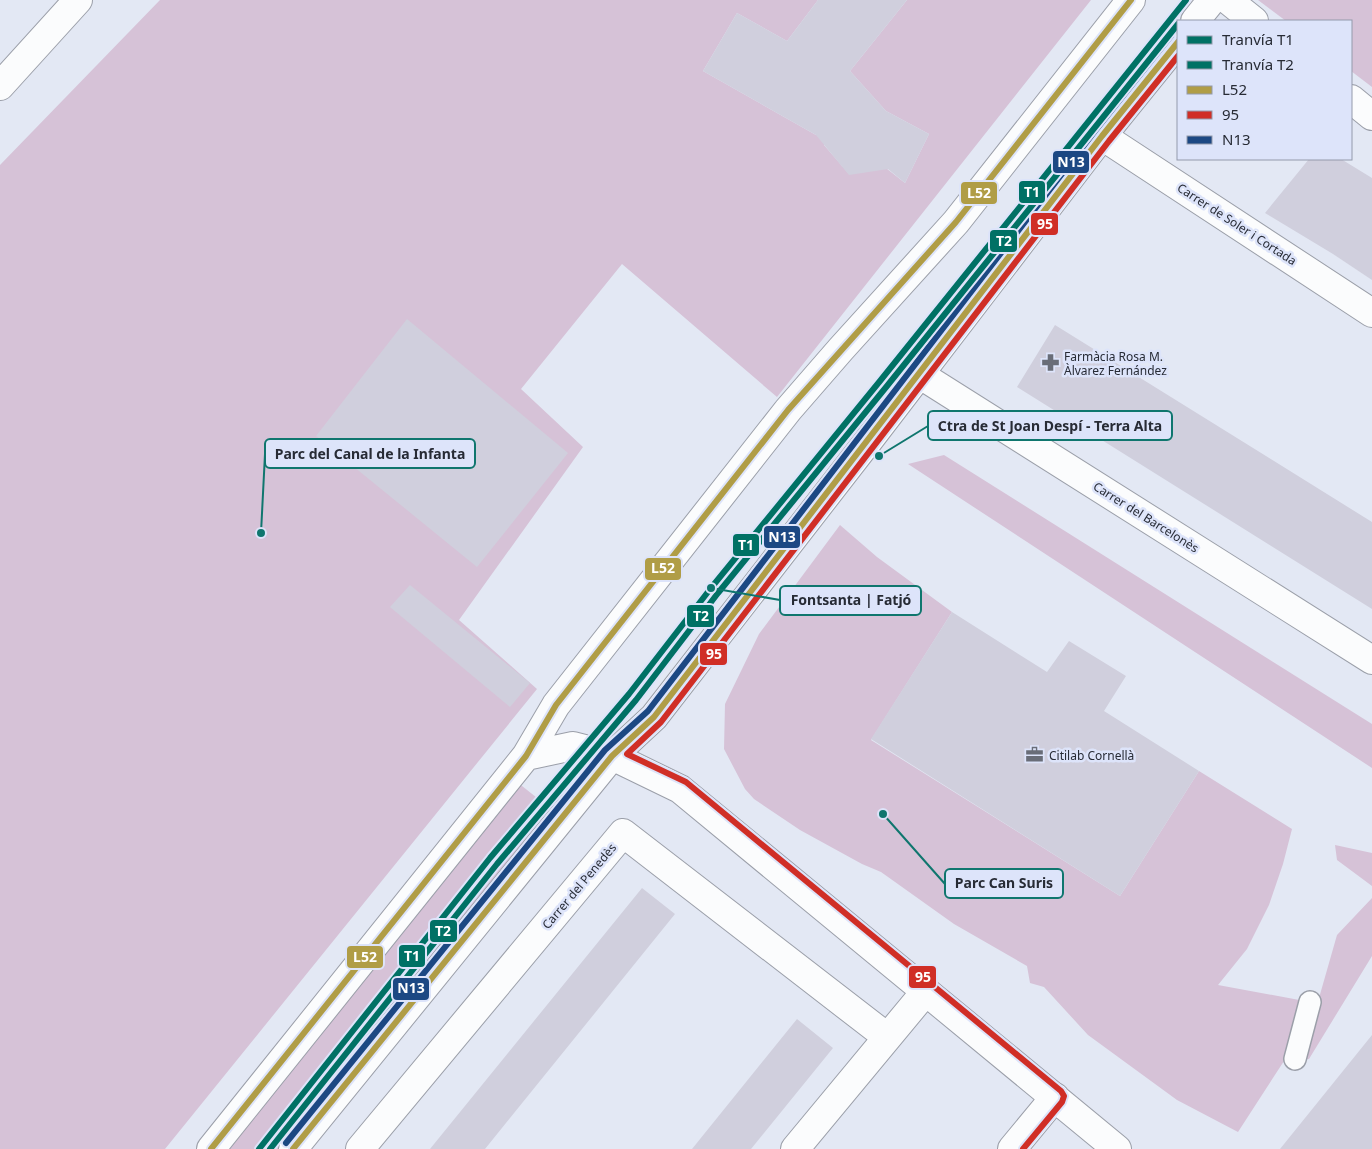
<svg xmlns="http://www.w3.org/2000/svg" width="1372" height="1149" viewBox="0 0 1372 1149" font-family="'Noto Sans',sans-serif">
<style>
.green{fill:#d6c2d7}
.building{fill:#d0cfdd}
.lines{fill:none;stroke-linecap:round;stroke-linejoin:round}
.pedestrian-casing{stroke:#9b9fa9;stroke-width:24}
.minor-casing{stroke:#9b9fa9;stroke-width:30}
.tertiary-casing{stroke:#9b9fa9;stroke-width:30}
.pedestrian{stroke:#fbfcfd;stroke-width:21}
.minor{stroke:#fbfcfd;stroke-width:28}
.tertiary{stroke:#fbfcfd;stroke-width:28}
.bus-1-casing{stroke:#dde4fa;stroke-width:10}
.bus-2-casing{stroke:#dde4fa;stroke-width:10}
.bus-3-casing{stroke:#dde4fa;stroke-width:10}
.bus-1{stroke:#b09d46;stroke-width:6}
.bus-2{stroke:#d02e26;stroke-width:6}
.bus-3{stroke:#1c4883;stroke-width:6}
.tram-1-casing{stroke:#dde4fa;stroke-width:10}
.tram-2-casing{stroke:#dde4fa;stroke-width:10}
.tram-1{stroke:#007165;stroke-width:6}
.tram-2{stroke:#007165;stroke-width:6}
.labels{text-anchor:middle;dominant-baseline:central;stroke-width:5;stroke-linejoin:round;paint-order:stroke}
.street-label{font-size:12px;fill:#272b35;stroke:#dde4fa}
.poi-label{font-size:12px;fill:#272b35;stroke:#dde4fa;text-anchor:start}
.leader{fill:none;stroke:#0f766e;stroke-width:2}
.callout-dot{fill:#0f766e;stroke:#dde4fa;stroke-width:2}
.callout{fill:#dde4fa;stroke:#0f766e;stroke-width:2}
.callout-label{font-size:14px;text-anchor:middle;font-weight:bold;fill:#272b35}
.line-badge{stroke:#dde4fa;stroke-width:2}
.badge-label{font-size:14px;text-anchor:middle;font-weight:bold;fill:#fff}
</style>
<rect width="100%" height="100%" fill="#e3e8f4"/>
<path class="green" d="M 160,0 L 818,0 L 787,41 L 737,13 L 703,71 L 816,135 L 827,133 L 824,145 L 849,174 L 858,146 L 905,183 L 929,134 L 886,111 L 850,71 L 907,0 L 1091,0 L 777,397 L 622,264 L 521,389 L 583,447 L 459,620 L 537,689 L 165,1149 L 0,1149 L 0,165 Z
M 1258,0 L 1372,0 L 1372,87 L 1351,71 L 1351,21 L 1286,21 Z
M 944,455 L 1372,724 L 1372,768 L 908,464 Z
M 840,525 L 877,557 L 952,612 L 871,740 L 1120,896 L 1199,771 L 1292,829 L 1283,864 L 1269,905 L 1247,949 L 1218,985 L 1310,1002 L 1317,1005 L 1337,935 L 1372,898 L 1372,956 L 1309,1059 L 1284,1061 L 1238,1132 L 1177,1100 L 1088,1035 L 1044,987 L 1030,983 L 1027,966 L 954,924 L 881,872 L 862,864 L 800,830 L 754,799 L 745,789 L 724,749 L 725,704 L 759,634 Z
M 517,782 L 551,809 L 279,1149 L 223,1149 Z
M 1335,845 L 1372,853 L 1372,886 L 1337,860 Z"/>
<path class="building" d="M 818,0 L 907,0 L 850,71 L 886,111 L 929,134 L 905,183 L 888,169 L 849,175 L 816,135 L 703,71 L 737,13 L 787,41 Z
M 1309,159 L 1341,159 L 1372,178 L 1372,280 L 1333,254 L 1265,213 Z
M 407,319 L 568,453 L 477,567 L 316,436 Z
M 1055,325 L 1372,522 L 1372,609 L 1017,387 Z
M 410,585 L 530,683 L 510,707 L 390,607 Z
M 952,612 L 1047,672 L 1069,641 L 1126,676 L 1104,711 L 1199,771 L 1120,896 L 871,739 Z
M 642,888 L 675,914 L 485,1149 L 430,1149 Z
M 797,1019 L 833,1048 L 751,1149 L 692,1149 Z
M 1372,1035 L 1372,1149 L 1280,1149 Z"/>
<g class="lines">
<defs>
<path id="pedestrian" d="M 1295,1059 L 1310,1002"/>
<path id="minor" d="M 1228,0 L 1254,21
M 0,86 L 78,0
M 1351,99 L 1372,116
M 1102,136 L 1372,313
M 919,374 L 1372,660
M 612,756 L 680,789 L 1117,1149
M 360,1149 L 623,833 L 887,1037
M 795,1149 L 926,991
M 1012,1149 L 1055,1097"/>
<path id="tertiary" d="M 1195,21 L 1212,0
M 526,756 L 573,746 L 612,756
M 211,1149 L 526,756 L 556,705 L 788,410 L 841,349 L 956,222 L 1131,0
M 293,1149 L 612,756 L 654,717 L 866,444 L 1102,136 L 1178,42"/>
</defs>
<use href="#pedestrian" class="pedestrian-casing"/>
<use href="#minor" class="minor-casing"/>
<use href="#tertiary" class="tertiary-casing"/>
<use href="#pedestrian" class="pedestrian"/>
<use href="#minor" class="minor"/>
<use href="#tertiary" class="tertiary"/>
<defs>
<path id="bus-1" d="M 211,1149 L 526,756 L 556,705 L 788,410 L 956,222 L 1131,0
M 293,1149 L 612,756 L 654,717 L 1102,136 L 1178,42"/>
<path id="bus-2" d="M 1023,1149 L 1062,1102 L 1064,1096 L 1061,1091 L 686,782 L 627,754 L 661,722 L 1109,141 L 1178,56"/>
<path id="bus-3" d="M 286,1143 L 605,750 L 648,711 L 1095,131 L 1171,36"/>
</defs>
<use href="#bus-1" class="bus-1-casing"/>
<use href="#bus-2" class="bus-2-casing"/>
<use href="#bus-3" class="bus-3-casing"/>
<use href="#bus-1" class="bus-1"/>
<use href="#bus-2" class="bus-2"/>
<use href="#bus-3" class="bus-3"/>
<defs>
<path id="tram-1" d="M 259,1149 L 490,858 L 629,694 L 711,588 L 880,381 L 1186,0"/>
<path id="tram-2" d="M 270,1149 L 497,864 L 636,700 L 718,593 L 887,386 L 1178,24"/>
</defs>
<use href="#tram-1" class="tram-1-casing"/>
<use href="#tram-2" class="tram-2-casing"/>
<use href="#tram-1" class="tram-1"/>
<use href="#tram-2" class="tram-2"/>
</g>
<defs>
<symbol id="pharmacy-bare" viewBox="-9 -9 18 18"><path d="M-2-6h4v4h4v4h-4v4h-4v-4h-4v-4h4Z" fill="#696d78" stroke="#dde4fa" stroke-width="2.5" paint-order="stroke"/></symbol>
<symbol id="office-bare" viewBox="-9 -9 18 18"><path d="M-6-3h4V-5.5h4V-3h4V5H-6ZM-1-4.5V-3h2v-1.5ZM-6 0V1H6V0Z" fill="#696d78" stroke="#dde4fa" stroke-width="2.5" paint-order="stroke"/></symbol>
</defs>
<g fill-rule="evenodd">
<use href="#pharmacy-bare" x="1038" y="350" width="25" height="25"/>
<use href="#office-bare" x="1022" y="742" width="25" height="25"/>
</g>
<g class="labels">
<g class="street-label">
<text transform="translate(1237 224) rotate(33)">Carrer de Soler i Cortada</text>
<text transform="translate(1146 517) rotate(32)">Carrer del Barcelonès</text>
<text transform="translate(579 886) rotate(-50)">Carrer del Penedès</text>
</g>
<g class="poi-label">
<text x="1064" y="356">Farmàcia Rosa M.<tspan x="1064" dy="14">Àlvarez Fernández</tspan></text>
<text x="1049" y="755">Citilab Cornellà</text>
</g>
</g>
<path class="leader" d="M879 456L928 426M261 533L265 454M711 588L780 600M883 814L945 884"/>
<g class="callout-dot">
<circle cx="879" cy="456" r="5"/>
<circle cx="261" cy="533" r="5"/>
<circle cx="711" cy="588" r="5"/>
<circle cx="883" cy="814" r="5"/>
</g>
<g class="callout">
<rect x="928" y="411" width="244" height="29" rx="5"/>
<rect x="265" y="439" width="210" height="29" rx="5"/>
<rect x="780" y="586" width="141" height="29" rx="5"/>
<rect x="945" y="869" width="118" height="29" rx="5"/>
</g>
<g class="callout-label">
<text x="1050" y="431">Ctra de St Joan Despí - Terra Alta</text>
<text x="370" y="459">Parc del Canal de la Infanta</text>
<text x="851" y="605">Fontsanta | Fatjó</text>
<text x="1004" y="888">Parc Can Suris</text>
</g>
<g class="line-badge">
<rect x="1052" y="150" width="38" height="24" rx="5" fill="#1c4883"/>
<rect x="1018" y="180" width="28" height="24" rx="5" fill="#007165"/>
<rect x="960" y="181" width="38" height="24" rx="5" fill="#b09d46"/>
<rect x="1030" y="212" width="29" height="24" rx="5" fill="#d02e26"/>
<rect x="989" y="229" width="29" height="24" rx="5" fill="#007165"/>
<rect x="763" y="525" width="38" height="24" rx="5" fill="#1c4883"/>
<rect x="732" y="533" width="28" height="24" rx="5" fill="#007165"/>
<rect x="644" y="557" width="38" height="24" rx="5" fill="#b09d46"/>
<rect x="686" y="604" width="29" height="24" rx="5" fill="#007165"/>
<rect x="699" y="642" width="29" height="24" rx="5" fill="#d02e26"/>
<rect x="429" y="919" width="29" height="24" rx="5" fill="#007165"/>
<rect x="398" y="944" width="28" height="24" rx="5" fill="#007165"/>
<rect x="346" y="945" width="38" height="24" rx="5" fill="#b09d46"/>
<rect x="908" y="965" width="29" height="24" rx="5" fill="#d02e26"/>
<rect x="392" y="977" width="38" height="24" rx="5" fill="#1c4883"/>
</g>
<g class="badge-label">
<text x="1071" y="167">N13</text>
<text x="1032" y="197">T1</text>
<text x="979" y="198">L52</text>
<text x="1045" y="229">95</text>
<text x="1004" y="246">T2</text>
<text x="782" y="542">N13</text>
<text x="746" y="550">T1</text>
<text x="663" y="573">L52</text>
<text x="701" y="621">T2</text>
<text x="714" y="659">95</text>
<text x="443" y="936">T2</text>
<text x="412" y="961">T1</text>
<text x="365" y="962">L52</text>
<text x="923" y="982">95</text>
<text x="411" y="993">N13</text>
</g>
<rect x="1177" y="20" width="175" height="140" fill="#dde4fa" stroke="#949aab"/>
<rect x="1187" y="36" width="25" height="8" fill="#007165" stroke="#949aab"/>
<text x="1222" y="45" font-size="15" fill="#272b35">Tranvía T1</text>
<rect x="1187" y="61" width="25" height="8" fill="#007165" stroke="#949aab"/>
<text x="1222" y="70" font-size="15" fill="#272b35">Tranvía T2</text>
<rect x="1187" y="86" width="25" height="8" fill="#b09d46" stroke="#949aab"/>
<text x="1222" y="95" font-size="15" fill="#272b35">L52</text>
<rect x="1187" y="111" width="25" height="8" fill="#d02e26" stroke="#949aab"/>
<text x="1222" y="120" font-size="15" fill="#272b35">95</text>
<rect x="1187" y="136" width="25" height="8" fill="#1c4883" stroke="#949aab"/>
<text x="1222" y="145" font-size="15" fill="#272b35">N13</text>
</svg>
